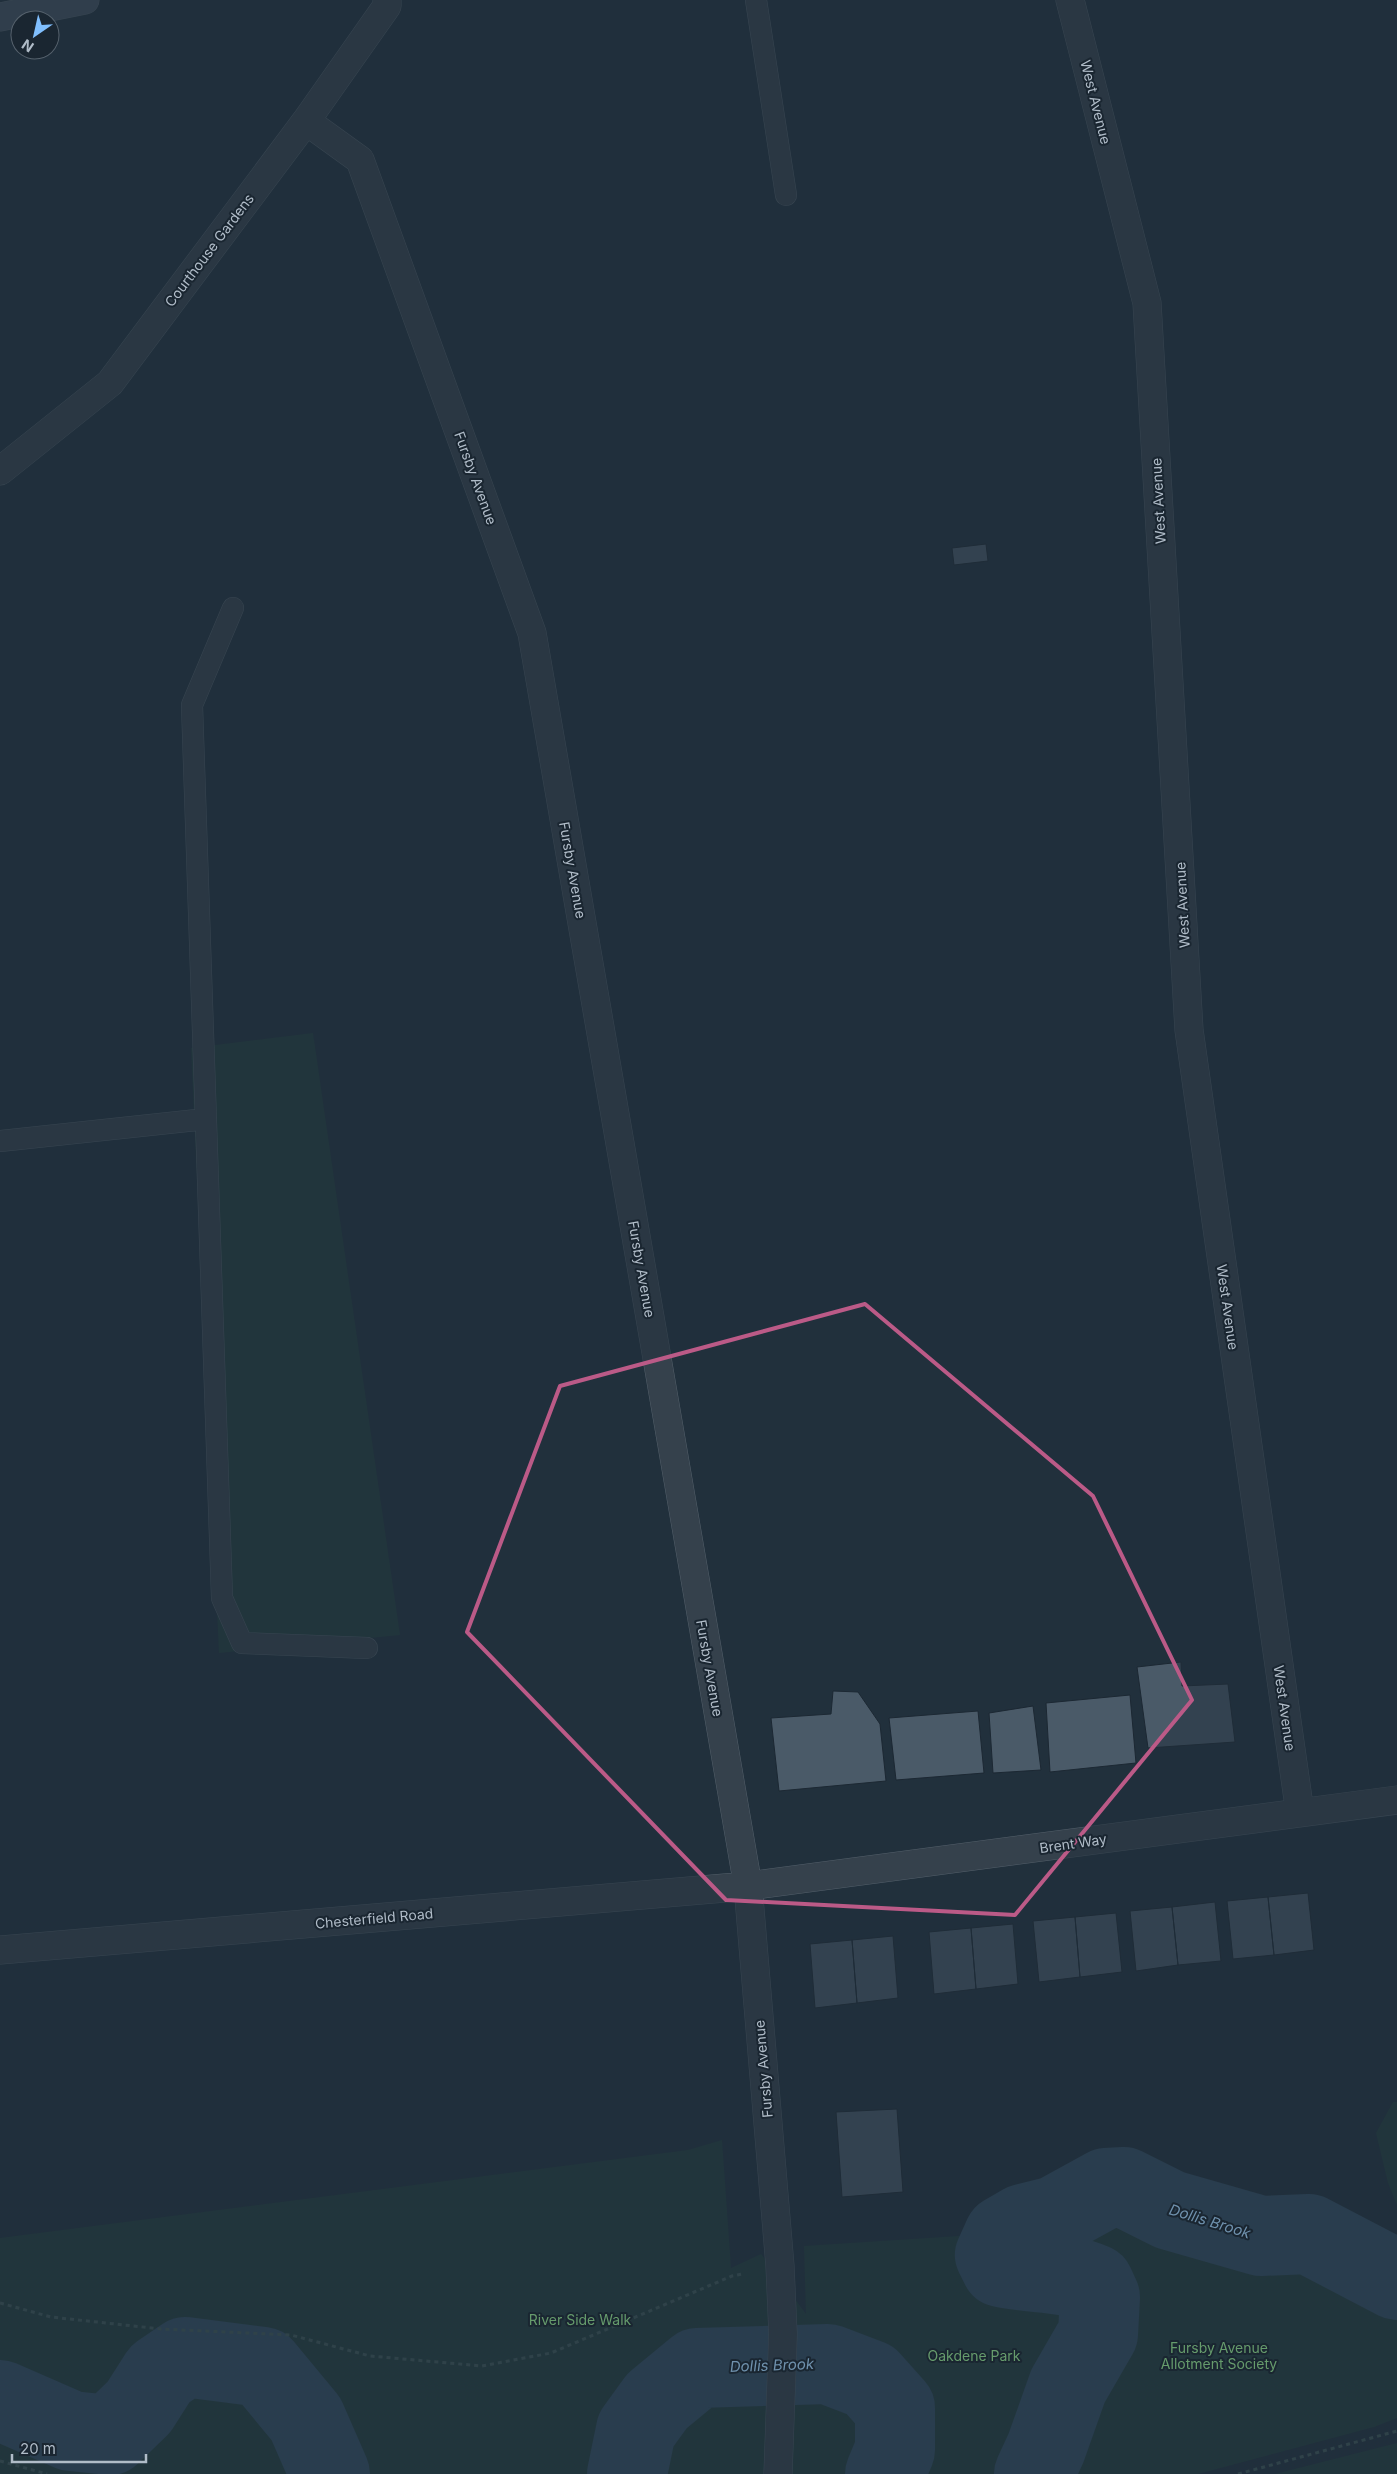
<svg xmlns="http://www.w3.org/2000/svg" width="1397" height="2474" viewBox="0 0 1397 2474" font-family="Inter,sans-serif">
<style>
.green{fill:#233d3d}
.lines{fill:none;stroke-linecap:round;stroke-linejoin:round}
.river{stroke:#344e64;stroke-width:80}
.building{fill:#4a5a68;stroke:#1c2833}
.lane-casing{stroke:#535f6a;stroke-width:22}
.street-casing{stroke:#535f6a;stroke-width:29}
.secondary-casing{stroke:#535f6a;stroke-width:29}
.path{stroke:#41595a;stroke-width:3;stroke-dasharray:4 4;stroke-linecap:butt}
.lane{stroke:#35414c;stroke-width:21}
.street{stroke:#35414c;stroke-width:28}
.secondary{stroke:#435160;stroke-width:28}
.marked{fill:none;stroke:#bb5a87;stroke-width:4;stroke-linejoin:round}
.labels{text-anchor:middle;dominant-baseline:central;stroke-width:4;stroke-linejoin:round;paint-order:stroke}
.street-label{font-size:14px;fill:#b0bcc8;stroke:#1a2631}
.park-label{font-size:14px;fill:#669b6c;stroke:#1a2631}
.water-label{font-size:15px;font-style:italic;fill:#6f91ad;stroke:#1a2631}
</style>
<rect width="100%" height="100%" fill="#21303c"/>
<path class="green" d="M 313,1033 L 400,1635 L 219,1653 L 191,1048 Z
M 1393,2102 L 1397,2102 L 1397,2205 L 1388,2183 L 1376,2133 Z
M 722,2140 L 731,2268 L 761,2254 L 806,2314 L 804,2246 L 990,2234 C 1008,2203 1016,2208 1049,2203 L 1054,2195 L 1097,2170 L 1108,2168 L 1119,2170 L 1169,2201 L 1256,2214 L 1257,2226 L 1310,2221 L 1357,2251 L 1393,2266 L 1397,2265 L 1397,2418 L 1374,2427 L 1198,2474 L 0,2474 L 0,2238 L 688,2150 Z
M 1397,2443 L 1397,2474 L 1275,2474 Z"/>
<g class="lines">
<path class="river" d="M 0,2400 L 71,2431 L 110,2435 L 139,2407 L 160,2374 L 185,2357 L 263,2367 L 306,2419 L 330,2474
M 627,2474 L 636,2430 L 657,2401 L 697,2368 L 828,2364 L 870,2380 L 895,2408 L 895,2450 L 885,2474
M 1034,2474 L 1046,2448 L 1068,2386 L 1098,2334 L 1100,2297 L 1094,2284 C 1066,2271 1031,2274 1001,2267 L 995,2255 L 1004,2235 L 1023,2224 L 1055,2216 L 1106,2188 L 1124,2187 L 1170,2210 L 1261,2236 L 1309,2234 L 1397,2280"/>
</g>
<path class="building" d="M 986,544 L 988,561 L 954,565 L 952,548 Z
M 1181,1662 L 1182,1686 L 1228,1684 L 1235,1742 L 1148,1748 L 1137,1667 Z
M 833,1691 L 858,1692 L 880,1724 L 886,1781 L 779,1791 L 771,1718 L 831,1714 Z
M 1130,1695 L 1136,1763 L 1050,1772 L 1046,1703 Z
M 1033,1706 L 1041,1770 L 993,1773 L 989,1713 Z
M 978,1711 L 984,1773 L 896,1780 L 889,1718 Z
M 1308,1893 L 1314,1950 L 1274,1955 L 1268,1897 Z
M 1268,1897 L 1274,1955 L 1233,1959 L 1227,1901 Z
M 1215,1902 L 1221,1961 L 1178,1965 L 1172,1907 Z
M 1172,1907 L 1178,1965 L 1136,1971 L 1130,1911 Z
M 1116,1913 L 1122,1972 L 1080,1977 L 1075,1917 Z
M 1075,1917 L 1080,1977 L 1039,1982 L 1033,1921 Z
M 1013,1924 L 1018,1984 L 976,1989 L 971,1928 Z
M 971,1928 L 976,1989 L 934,1994 L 929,1932 Z
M 893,1936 L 898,1998 L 857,2003 L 852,1940 Z
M 852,1940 L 857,2003 L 815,2008 L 810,1944 Z
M 897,2109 L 903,2192 L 842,2197 L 836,2112 Z"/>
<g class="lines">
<defs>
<path id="lane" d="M 756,0 L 786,195
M 233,608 L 192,705 L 222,1598 L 242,1643 L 367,1648
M 0,1141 L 206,1119"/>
<path id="street" d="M 1070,0 L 1147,303 L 1189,1030 L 1300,1813
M 306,121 L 360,160 L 532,633 L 748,1886 L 780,2266 L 783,2334 L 778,2474
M 0,471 L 110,383 L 306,121 L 387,6 L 387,0
M 0,1950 L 748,1886 L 1397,1800"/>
<path id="secondary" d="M 0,17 L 85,0"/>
</defs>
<use href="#lane" class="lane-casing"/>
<use href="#street" class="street-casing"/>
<use href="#secondary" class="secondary-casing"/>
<path class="path" d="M 0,2303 L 51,2317 L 161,2329 L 291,2335 L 370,2356 L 482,2366 L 551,2353 L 732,2276 L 742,2274
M 0,2461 L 47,2474
M 1238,2474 L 1397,2431"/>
<use href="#lane" class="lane"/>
<use href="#street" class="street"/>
<use href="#secondary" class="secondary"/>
</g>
<path d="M0 0H1397V2474H0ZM 865,1304 L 1093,1496 L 1192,1700 L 1015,1915 L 726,1900 L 467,1632 L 560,1386 Z" fill="#21303c" fill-opacity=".55" fill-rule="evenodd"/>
<path class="marked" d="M 865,1304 L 1093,1496 L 1192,1700 L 1015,1915 L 726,1900 L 467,1632 L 560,1386 Z"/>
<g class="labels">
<g class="street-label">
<text transform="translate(1096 102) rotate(76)">West Avenue</text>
<text transform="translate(209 250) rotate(-53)">Courthouse Gardens</text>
<text transform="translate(476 478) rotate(70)">Fursby Avenue</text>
<text transform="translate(1158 501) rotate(-93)">West Avenue</text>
<text transform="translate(573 870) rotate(80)">Fursby Avenue</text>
<text transform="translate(1182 905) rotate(-93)">West Avenue</text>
<text transform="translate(642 1269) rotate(80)">Fursby Avenue</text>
<text transform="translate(1228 1307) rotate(82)">West Avenue</text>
<text transform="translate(710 1668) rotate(80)">Fursby Avenue</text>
<text transform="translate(1285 1708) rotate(82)">West Avenue</text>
<text transform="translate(1073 1843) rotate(-8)">Brent Way</text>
<text transform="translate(374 1918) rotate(-5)">Chesterfield Road</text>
<text transform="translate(763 2069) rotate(-95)">Fursby Avenue</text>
</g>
<g class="park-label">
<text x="580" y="2319">River Side Walk</text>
<text x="1219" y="2347">Fursby Avenue<tspan x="1219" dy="16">Allotment Society</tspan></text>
<text x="974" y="2355">Oakdene Park</text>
</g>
<g class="water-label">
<text transform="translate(1210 2221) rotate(17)">Dollis Brook</text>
<text transform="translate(772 2365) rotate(-2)">Dollis Brook</text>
</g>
</g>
<g transform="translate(35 35) rotate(214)"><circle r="24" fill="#1a2631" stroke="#56626d"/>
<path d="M0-4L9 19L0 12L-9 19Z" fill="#80bffe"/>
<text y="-8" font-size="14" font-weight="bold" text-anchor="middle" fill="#b0bcc8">N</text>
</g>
<path d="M12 2454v8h134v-8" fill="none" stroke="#b0bcc8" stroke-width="2.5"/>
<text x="20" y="2454" font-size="15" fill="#b0bcc8" stroke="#1a2631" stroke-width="4" paint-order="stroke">20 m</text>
</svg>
